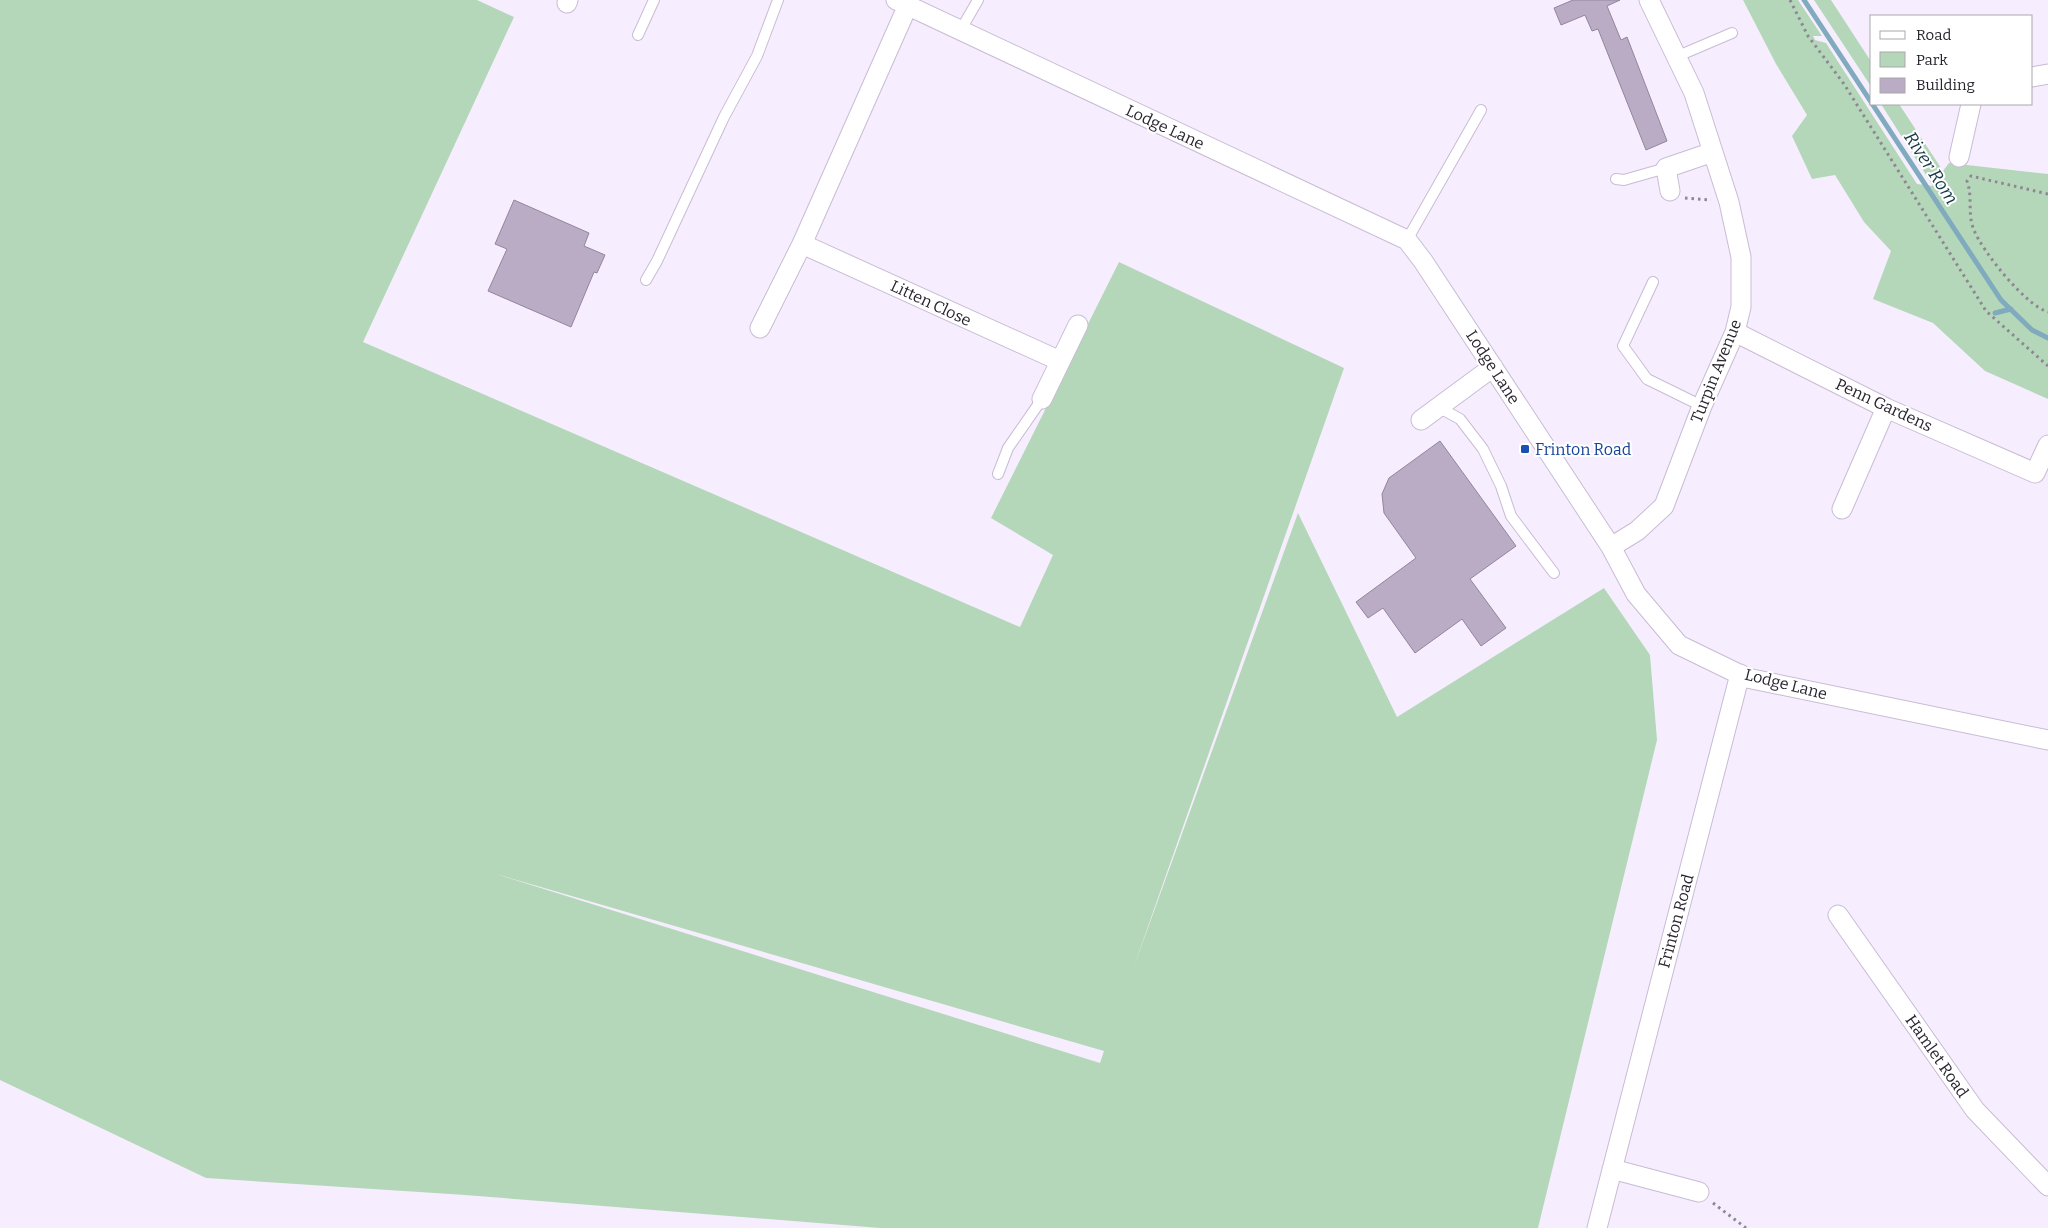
<svg xmlns="http://www.w3.org/2000/svg" width="2048" height="1228" viewBox="0 0 2048 1228" font-family="Bitter,serif">
<style>
.green{fill:#b5d7b9;fill-rule:evenodd}
.lines{fill:none;stroke-linecap:round;stroke-linejoin:round}
.stream{stroke:#80aabe;stroke-width:5}
.building{fill:#baacc5;stroke:#92859d}
.service-casing{stroke:#c9bbd4;stroke-width:12}
.minor-casing{stroke:#c9bbd4;stroke-width:21}
.path{stroke:#8d8693;stroke-width:3;stroke-dasharray:2.5 4;stroke-linecap:butt}
.service{stroke:#fff;stroke-width:10}
.minor{stroke:#fff;stroke-width:19}
.transit-dot{fill:#1a4fb4;stroke:#fff;stroke-width:2}
.labels{text-anchor:middle;dominant-baseline:central;stroke-width:4;stroke-linejoin:round;paint-order:stroke}
.street-label{font-size:16px;fill:#29242e;stroke:#fff}
.transit-label{font-size:16px;fill:#164399;stroke:#fff;text-anchor:start}
.water-label{font-size:18px;font-style:italic;fill:#143845;stroke:#fff}
</style>
<rect width="100%" height="100%" fill="#f6eefe"/>
<path class="green" d="M 0,0 L 477,0 L 514,17 L 363,342 L 1020,627 L 1053,555 L 991,518 L 1119,262 L 1344,368 L 1132,972 L 1298,513 L 1397,717 L 1604,588 L 1650,655 L 1657,740 L 1538,1228 L 880,1228 L 465,1195 L 206,1178 L 0,1080 ZM 496,874 L 1104,1051 L 1100,1063 Z
M 1743,0 L 1798,0 L 1822,36 L 1813,36 L 1815,40 L 1826,43 L 1917,184 L 1933,186 L 1881,104 L 1899,104 L 1943,171 L 1949,163 L 2048,174 L 2048,399 L 1985,371 L 1933,323 L 1873,299 L 1891,251 L 1864,222 L 1835,175 L 1812,179 L 1792,136 L 1807,115 L 1776,64 Z
M 1814,0 L 1831,0 L 1872,63 L 1872,88 Z"/>
<g class="lines">
<path class="stream" d="M 1804,0 L 2001,300 L 2032,330 L 2048,338
M 1995,313 L 2011,309"/>
</g>
<path class="building" d="M 1573,0 L 1620,0 L 1607,6 L 1621,40 L 1627,37 L 1667,141 L 1646,150 L 1598,29 L 1592,31 L 1585,15 L 1561,25 L 1554,8 Z
M 514,200 L 589,233 L 584,246 L 605,255 L 597,273 L 594,272 L 571,327 L 488,291 L 507,249 L 495,244 Z
M 1440,441 L 1516,546 L 1470,579 L 1506,628 L 1481,646 L 1462,619 L 1415,653 L 1383,608 L 1368,618 L 1356,602 L 1416,558 L 1384,513 L 1382,494 L 1389,478 Z"/>
<g class="lines">
<defs>
<path id="service" d="M 960,31 L 978,0
M 638,35 L 654,0
M 1678,56 L 1732,33
M 1616,179 L 1624,180 L 1666,168
M 1407,240 L 1481,110
M 646,280 L 657,261 L 724,117 L 757,56 L 778,0
M 1653,282 L 1623,346 L 1647,379 L 1702,406
M 1438,407 L 1460,419 L 1483,449 L 1501,486 L 1511,516 L 1554,573
M 998,474 L 1008,448 L 1042,399"/>
<path id="minor" d="M 896,0 L 1407,240 L 1423,261 L 1611,547 L 1636,594 L 1679,645 L 1747,678 L 2048,740
M 567,3 L 568,0
M 2032,77 L 2048,74
M 1959,157 L 1971,104
M 1670,191 L 1666,168 L 1713,152
M 802,244 L 1060,361
M 760,328 L 802,244 L 908,5
M 1735,332 L 1886,408 L 2035,473 L 2048,445
M 1042,399 L 1078,325
M 1421,420 L 1493,367
M 1842,509 L 1886,408
M 1611,547 L 1637,531 L 1664,506 L 1702,406 L 1735,332 L 1741,307 L 1741,257 L 1729,202 L 1694,93 L 1649,0
M 1838,915 L 1975,1110 L 2048,1186
M 1612,1169 L 1699,1192
M 1597,1228 L 1740,674"/>
</defs>
<use href="#service" class="service-casing"/>
<use href="#minor" class="minor-casing"/>
<path class="path" d="M 1790,0 L 1808,36 L 1844,84 L 1986,311 L 2048,366
M 2048,194 L 1971,176 L 1967,181 C 1973,197 1967,214 1974,230 C 1982,251 2026,306 2048,312
M 1685,198 L 1711,200
M 1713,1203 L 1746,1228"/>
<use href="#service" class="service"/>
<use href="#minor" class="minor"/>
</g>
<rect class="transit-dot" x="1520" y="444" width="10" height="10" rx="2.5"/>
<g class="labels">
<g class="street-label">
<text transform="translate(1165 127) rotate(25)">Lodge Lane</text>
<text transform="translate(931 303) rotate(25)">Litten Close</text>
<text transform="translate(1493 367) rotate(57)">Lodge Lane</text>
<text transform="translate(1716 371) rotate(-68)">Turpin Avenue</text>
<text transform="translate(1884 405) rotate(25)">Penn Gardens</text>
<text transform="translate(1786 684) rotate(14)">Lodge Lane</text>
<text transform="translate(1676 921) rotate(-75)">Frinton Road</text>
<text transform="translate(1937 1056) rotate(55)">Hamlet Road</text>
</g>
<g class="transit-label">
<text x="1535" y="449">Frinton Road</text>
</g>
<g class="water-label">
<text transform="translate(1931 168) rotate(57)">River Rom</text>
</g>
</g>
<rect x="1870" y="15" width="162" height="90" fill="#ffffff" stroke="#a9a7ab"/>
<rect x="1880" y="31" width="25" height="8" fill="#ffffff" stroke="#a9a7ab"/>
<text x="1916" y="40" font-size="15" fill="#29242e">Road</text>
<rect x="1880" y="52" width="25" height="15" fill="#b5d7b9" stroke="#a9a7ab"/>
<text x="1916" y="65" font-size="15" fill="#29242e">Park</text>
<rect x="1880" y="78" width="25" height="15" fill="#baacc5" stroke="#a9a7ab"/>
<text x="1916" y="90" font-size="15" fill="#29242e">Building</text>
</svg>
